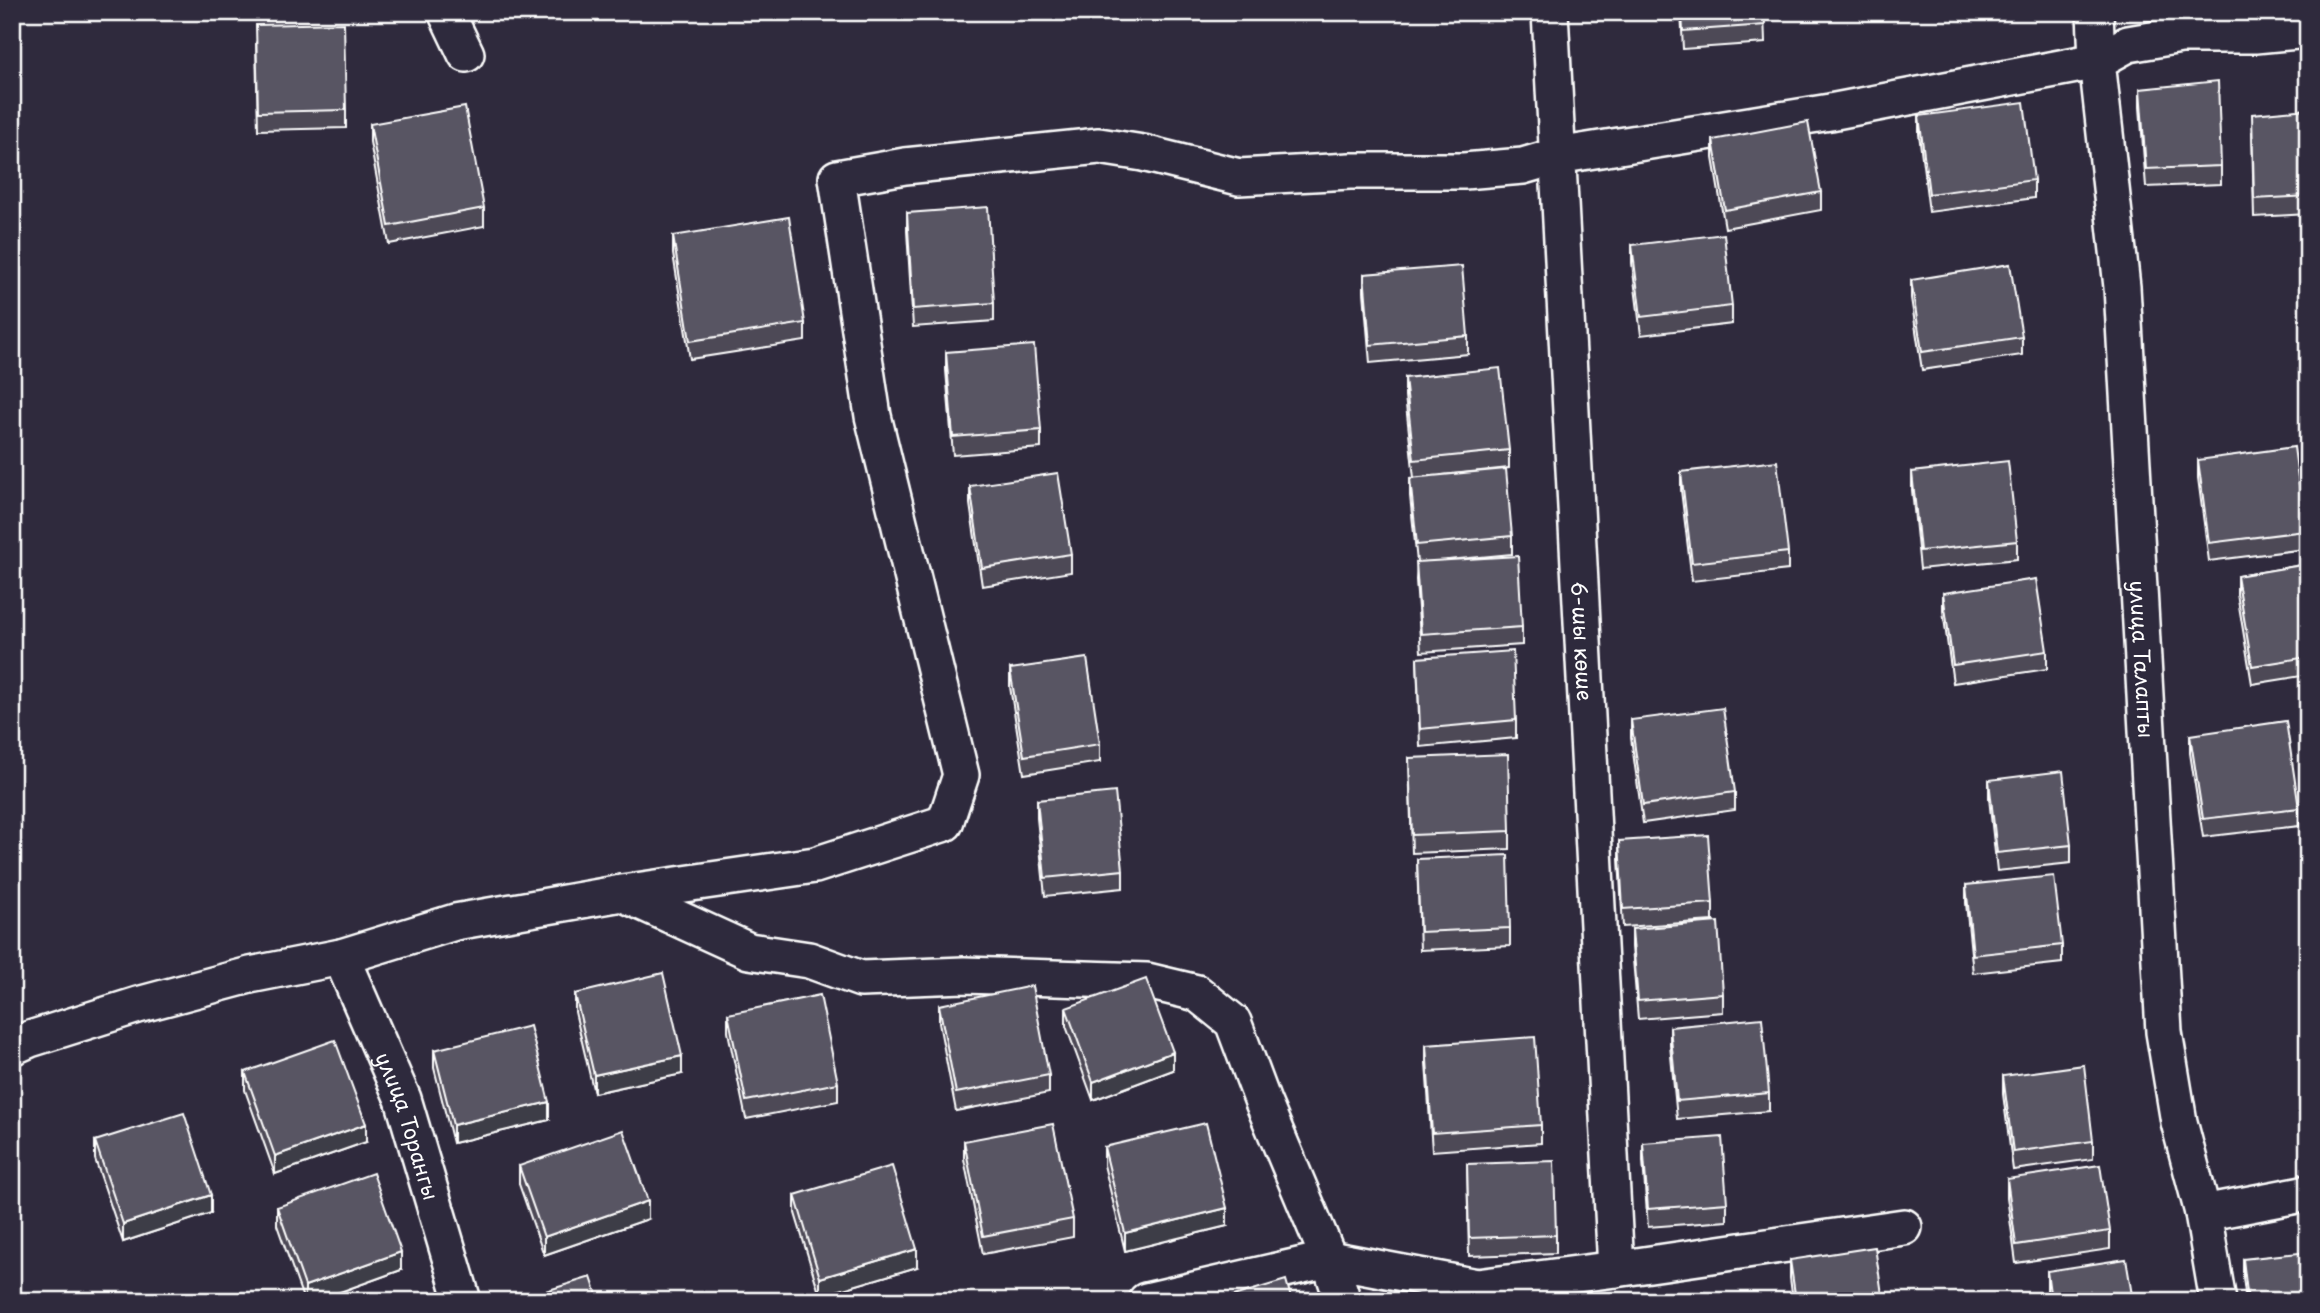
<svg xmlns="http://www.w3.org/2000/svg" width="2320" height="1313" viewBox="0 0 2320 1313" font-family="'Playpen Sans',sans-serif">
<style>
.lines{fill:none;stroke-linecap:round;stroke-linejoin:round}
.minor-casing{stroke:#fff;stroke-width:40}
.minor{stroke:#2f2a3d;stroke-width:35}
.wall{fill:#4d4956;stroke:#fff;stroke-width:2}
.shaded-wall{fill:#3e3c46;stroke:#fff;stroke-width:2}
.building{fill:#595564;stroke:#fff;stroke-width:2}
.labels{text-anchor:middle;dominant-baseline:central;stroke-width:5;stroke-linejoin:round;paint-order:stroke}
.street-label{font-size:21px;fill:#fff;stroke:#2f2a3d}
</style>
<rect width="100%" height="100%" fill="#2f2a3d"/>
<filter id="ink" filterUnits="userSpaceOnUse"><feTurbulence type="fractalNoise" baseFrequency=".0143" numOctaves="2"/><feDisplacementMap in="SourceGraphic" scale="14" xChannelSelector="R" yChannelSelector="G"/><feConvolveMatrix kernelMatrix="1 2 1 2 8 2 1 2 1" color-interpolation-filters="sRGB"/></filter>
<g filter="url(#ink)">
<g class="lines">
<defs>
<g id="minor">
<path d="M 446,12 L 466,54"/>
<path id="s1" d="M 1550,12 L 1616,1269"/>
<path id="s2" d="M 2095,12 L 2097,61 L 2122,287 L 2164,1032 L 2179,1122 L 2203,1213 L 2218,1301"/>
<path d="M 622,893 L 749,951 L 809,960 L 861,979 L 964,975 L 1147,981 L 1197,993 L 1233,1022 L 1263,1102 L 1329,1259 L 1146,1301"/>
<path id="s3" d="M 341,957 L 403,1099 L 463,1301"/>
<path d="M 12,1047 L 30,1039 L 138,1005 L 250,975 L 341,957 L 455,922 L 622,893 L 815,865 L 945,823 L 961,775 L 873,416 L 837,178 L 905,166 L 1099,146 L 1143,153 L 1239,177 L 1350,171 L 1464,171 L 1523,166 L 1557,156 L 1830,112 L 2097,61 L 2128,44 L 2181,35 L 2255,35 L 2308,30"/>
<path d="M 2203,1213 L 2308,1193"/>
<path d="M 1343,1301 L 1329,1259 L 1477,1287 L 1616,1269 L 1904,1227"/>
</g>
</defs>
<use href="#minor" class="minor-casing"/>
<use href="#minor" class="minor"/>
</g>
<path class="wall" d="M 1681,12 L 1764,12 L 1765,43 L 1683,49 Z
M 256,43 L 346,110 L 346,128 L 258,130 Z
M 2140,89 L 2221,166 L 2221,184 L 2146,187 L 2140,107 Z
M 2308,109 L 2308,214 L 2254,217 L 2252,132 Z
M 1919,116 L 2034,180 L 2034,198 L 1929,212 L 1919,134 Z
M 370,124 L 484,208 L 484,226 L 389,244 L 370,142 Z
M 1713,140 L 1821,192 L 1821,210 L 1725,228 L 1713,158 Z
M 907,213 L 994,303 L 994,321 L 913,327 L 907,231 Z
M 673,236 L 805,323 L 805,341 L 690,359 L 673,254 Z
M 1632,245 L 1732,306 L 1732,324 L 1641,335 L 1632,263 Z
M 1364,274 L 1468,336 L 1468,354 L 1370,363 L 1364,292 Z
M 1911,280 L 2022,337 L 2022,355 L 1922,370 L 1911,298 Z
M 946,352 L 1041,430 L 1041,448 L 953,455 L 946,370 Z
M 1405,378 L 1509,450 L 1509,468 L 1442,475 L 1512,536 L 1512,554 L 1448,560 L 1522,627 L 1522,645 L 1421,652 L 1416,580 L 1417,562 L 1410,496 L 1410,478 L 1414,478 L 1405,396 Z
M 2198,460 L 2305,531 L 2305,549 L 2209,561 L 2198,478 Z
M 1681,472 L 1788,552 L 1788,570 L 1692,581 L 1681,490 Z
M 1912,472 L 2017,541 L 2017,559 L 1920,569 L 1912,490 Z
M 970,486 L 1071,554 L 1071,572 L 982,586 L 970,504 Z
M 2308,564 L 2308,675 L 2252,684 L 2237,594 L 2237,576 Z
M 1943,593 L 2047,651 L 2047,669 L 1953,683 L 1943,611 Z
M 1417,658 L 1516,720 L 1516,738 L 1420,747 Z
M 1010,669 L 1100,744 L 1100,762 L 1024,774 L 1010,687 Z
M 1631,720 L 1735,792 L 1735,810 L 1643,823 L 1631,738 Z
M 2190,735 L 2299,808 L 2299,826 L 2203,837 L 2190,753 Z
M 1409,758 L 1510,831 L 1510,849 L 1412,853 Z
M 1989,780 L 2071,845 L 2071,863 L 1997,871 L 1989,798 Z
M 1037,800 L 1123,870 L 1123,888 L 1045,896 L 1037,818 Z
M 1619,841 L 1713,903 L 1713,921 L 1623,927 L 1619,859 Z
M 1417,859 L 1510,928 L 1510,946 L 1420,950 Z
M 1966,885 L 2062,945 L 2062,963 L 1973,973 L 1966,903 Z
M 1632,929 L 1723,994 L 1723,1012 L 1638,1019 L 1632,947 Z
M 575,994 L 682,1074 L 594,1093 L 575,1012 Z
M 939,1005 L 1049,1075 L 1049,1093 L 956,1111 L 939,1023 Z
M 1066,1008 L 1173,1070 L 1093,1100 L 1066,1026 Z
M 728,1014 L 838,1083 L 838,1101 L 746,1119 L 728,1032 Z
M 1670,1027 L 1769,1093 L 1769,1111 L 1677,1119 L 1670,1045 Z
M 1426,1045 L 1541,1125 L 1541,1143 L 1432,1151 L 1426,1063 Z
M 434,1050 L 549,1120 L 453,1143 L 434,1068 Z
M 245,1072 L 366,1142 L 275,1174 L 245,1090 Z
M 2003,1076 L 2093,1141 L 2093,1159 L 2013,1170 L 2003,1094 Z
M 95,1141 L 211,1213 L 123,1242 L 95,1159 Z
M 964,1141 L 1073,1219 L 1073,1237 L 983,1254 L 964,1159 Z
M 1643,1143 L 1727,1203 L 1727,1221 L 1648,1227 L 1643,1161 Z
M 1104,1147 L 1227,1226 L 1125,1251 L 1104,1165 Z
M 1467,1164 L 1556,1235 L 1556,1253 L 1469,1256 Z
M 519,1166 L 648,1219 L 544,1255 L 519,1184 Z
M 2007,1179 L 2110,1231 L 2110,1249 L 2016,1263 L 2007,1197 Z
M 795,1195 L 917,1267 L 820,1296 L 795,1213 Z
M 277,1207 L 401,1270 L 315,1301 L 304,1301 L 277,1225 Z
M 2243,1259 L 2308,1301 L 2246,1301 L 2243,1277 Z
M 1790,1260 L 1883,1301 L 1793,1301 L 1790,1278 Z
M 2047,1271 L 2133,1301 L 2048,1301 L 2047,1289 Z"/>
<path class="shaded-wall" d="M 1173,1052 L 1173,1070 L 1093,1100 L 1093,1082 Z
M 682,1056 L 682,1074 L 594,1093 L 594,1075 Z
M 549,1102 L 549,1120 L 453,1143 L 453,1125 Z
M 366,1124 L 366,1142 L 275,1174 L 275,1156 Z
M 211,1195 L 211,1213 L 123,1242 L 123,1224 Z
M 648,1201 L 648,1219 L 544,1255 L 544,1237 Z
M 1227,1208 L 1227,1226 L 1125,1251 L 1125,1233 Z
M 917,1249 L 917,1267 L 820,1296 L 820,1278 Z
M 401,1252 L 401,1270 L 315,1301 L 305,1301 L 305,1286 Z"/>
<path class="building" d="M 1682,12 L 1764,12 L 1765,25 L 1683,31 Z
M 344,23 L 346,110 L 258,112 L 256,25 Z
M 2218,81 L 2221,166 L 2146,169 L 2140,89 Z
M 2024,102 L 2034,180 L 1929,194 L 1919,116 Z
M 465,107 L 484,208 L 389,226 L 370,124 Z
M 2308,109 L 2308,196 L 2254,199 L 2252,114 Z
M 1808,122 L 1821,192 L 1725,210 L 1713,140 Z
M 988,207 L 994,303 L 913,309 L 907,213 Z
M 789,217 L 805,323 L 690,341 L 673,236 Z
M 1724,234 L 1732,306 L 1641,317 L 1632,245 Z
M 2010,264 L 2022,337 L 1922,352 L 1911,280 Z
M 1462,266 L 1468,336 L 1370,345 L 1364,274 Z
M 1034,345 L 1041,430 L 953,437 L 946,352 Z
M 1500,368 L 1509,450 L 1414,460 L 1405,378 Z
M 2294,447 L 2305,531 L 2209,543 L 2198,460 Z
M 1777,461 L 1788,552 L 1692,563 L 1681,472 Z
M 2008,461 L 2017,541 L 1920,551 L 1912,472 Z
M 1506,469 L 1512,536 L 1417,545 L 1410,478 Z
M 1058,473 L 1071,554 L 982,568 L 970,486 Z
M 1518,556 L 1522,627 L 1421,634 L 1416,562 Z
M 2308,564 L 2308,657 L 2252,666 L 2237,576 Z
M 2036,579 L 2047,651 L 1953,665 L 1943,593 Z
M 1513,651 L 1516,720 L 1420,729 L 1417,658 Z
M 1087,658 L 1100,744 L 1024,756 L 1010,669 Z
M 1723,708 L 1735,792 L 1643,805 L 1631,720 Z
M 2286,721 L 2299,808 L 2203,819 L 2190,735 Z
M 1508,754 L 1510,831 L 1412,835 L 1409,758 Z
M 2063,771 L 2071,845 L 1997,853 L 1989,780 Z
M 1115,792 L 1123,870 L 1045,878 L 1037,800 Z
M 1708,835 L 1713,903 L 1623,909 L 1619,841 Z
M 1508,855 L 1510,928 L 1420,932 L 1417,859 Z
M 2054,876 L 2062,945 L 1973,955 L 1966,885 Z
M 1718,922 L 1723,994 L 1638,1001 L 1632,929 Z
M 663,973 L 682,1056 L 594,1075 L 575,994 Z
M 1146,979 L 1173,1052 L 1093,1082 L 1066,1008 Z
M 1032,986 L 1049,1075 L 956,1093 L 939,1005 Z
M 820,995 L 838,1083 L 746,1101 L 728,1014 Z
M 1762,1018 L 1769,1093 L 1677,1101 L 1670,1027 Z
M 530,1026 L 549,1102 L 453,1125 L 434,1050 Z
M 1535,1037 L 1541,1125 L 1432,1133 L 1426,1045 Z
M 335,1040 L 366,1124 L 275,1156 L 245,1072 Z
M 2084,1065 L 2093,1141 L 2013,1152 L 2003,1076 Z
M 184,1113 L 211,1195 L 123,1224 L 95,1141 Z
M 1206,1123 L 1227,1208 L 1125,1233 L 1104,1147 Z
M 1053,1124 L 1073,1219 L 983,1236 L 964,1141 Z
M 623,1130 L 648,1201 L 544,1237 L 519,1166 Z
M 1722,1137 L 1727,1203 L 1648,1209 L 1643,1143 Z
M 1554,1161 L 1556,1235 L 1469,1238 L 1467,1164 Z
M 2100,1165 L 2110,1231 L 2016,1245 L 2007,1179 Z
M 892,1166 L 917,1249 L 820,1278 L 795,1195 Z
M 373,1173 L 401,1252 L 305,1286 L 277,1207 Z
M 1875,1247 L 1883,1301 L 1796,1301 L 1790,1260 Z
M 2308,1252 L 2308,1301 L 2248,1301 L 2243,1259 Z
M 2126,1259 L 2133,1301 L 2051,1301 L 2047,1271 Z
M 591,1277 L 599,1301 L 513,1301 Z
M 1286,1280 L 1292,1301 L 1217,1301 Z"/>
</g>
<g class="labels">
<g class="street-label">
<text stroke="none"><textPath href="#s1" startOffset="630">6-шы көше</textPath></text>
<text stroke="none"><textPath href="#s2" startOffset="649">улица Талапты</textPath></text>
<text stroke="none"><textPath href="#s3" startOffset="182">улица Торангы</textPath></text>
</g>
</g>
<rect width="2320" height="1313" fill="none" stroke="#2f2a3d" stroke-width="42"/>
<rect x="21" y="21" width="2278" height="1271" fill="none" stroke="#fff" stroke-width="2.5" filter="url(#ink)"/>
</svg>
